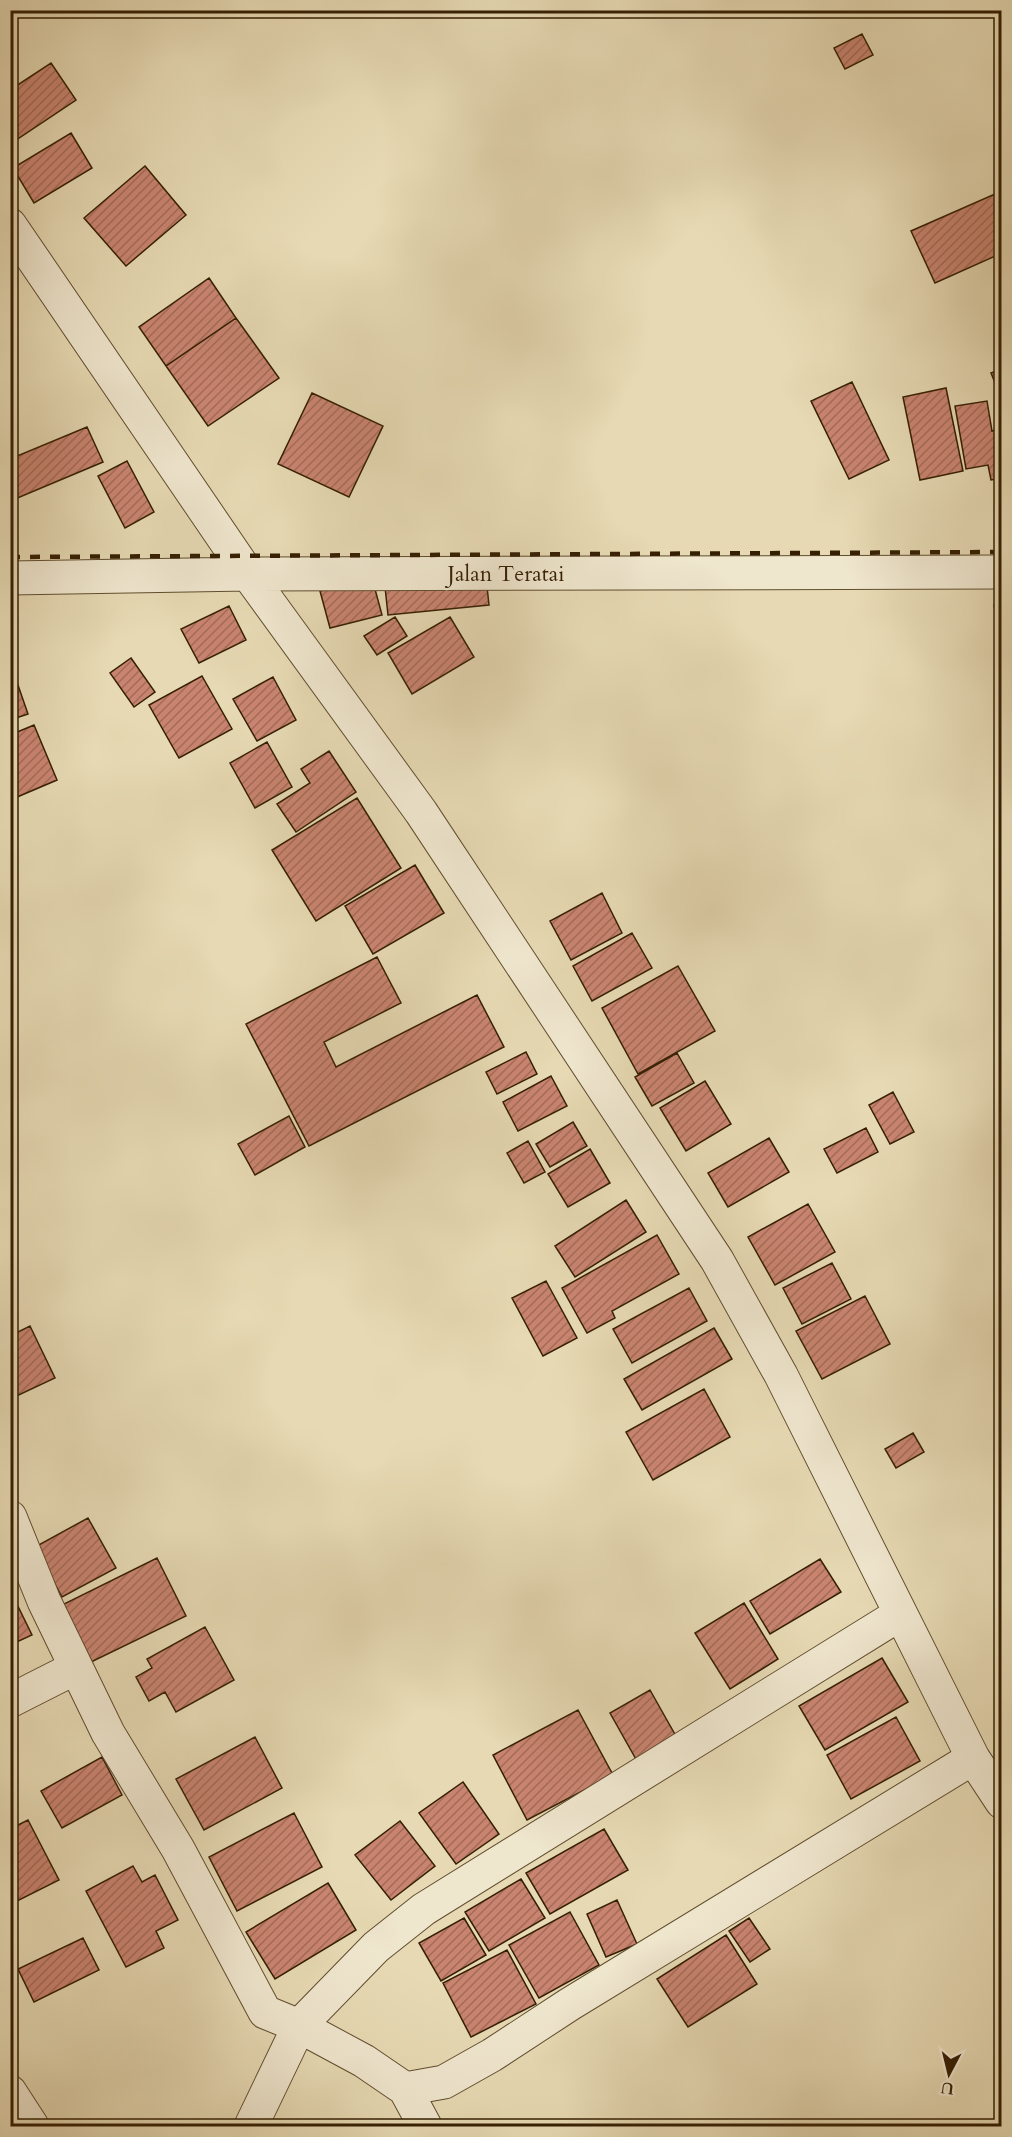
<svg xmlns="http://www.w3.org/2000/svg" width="1012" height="2137" viewBox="0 0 1012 2137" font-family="Cardo,serif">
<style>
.building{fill:url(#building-hatch);stroke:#351f03;stroke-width:1.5}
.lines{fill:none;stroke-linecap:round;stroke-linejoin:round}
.minor-casing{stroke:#614e2f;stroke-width:35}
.minor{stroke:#efe6ce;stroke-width:33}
.rail{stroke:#351f03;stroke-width:4.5;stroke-dasharray:10 10;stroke-linecap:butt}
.labels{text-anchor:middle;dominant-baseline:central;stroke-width:4.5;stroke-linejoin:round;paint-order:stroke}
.street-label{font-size:22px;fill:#351f03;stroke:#efe6ce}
</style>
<defs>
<pattern id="building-hatch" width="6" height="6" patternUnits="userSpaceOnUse" patternTransform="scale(1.5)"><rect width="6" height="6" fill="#c98470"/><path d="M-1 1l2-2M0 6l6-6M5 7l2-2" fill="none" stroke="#a46b5a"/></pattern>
</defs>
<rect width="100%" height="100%" fill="#e6d9b3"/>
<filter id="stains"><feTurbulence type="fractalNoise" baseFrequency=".00333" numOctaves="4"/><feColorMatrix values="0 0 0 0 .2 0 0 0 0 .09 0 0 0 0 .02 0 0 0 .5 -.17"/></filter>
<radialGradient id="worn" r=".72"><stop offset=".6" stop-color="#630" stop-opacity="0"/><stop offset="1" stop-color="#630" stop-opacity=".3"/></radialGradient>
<path class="building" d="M 862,34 L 873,55 L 845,69 L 834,48 Z
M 51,63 L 76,100 L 10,144 L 10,90 Z
M 71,133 L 92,168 L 34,203 L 13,168 Z
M 145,166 L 186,215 L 126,266 L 84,218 Z
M 995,194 L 1002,209 L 1002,253 L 935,283 L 911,231 Z
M 209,278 L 236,318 L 166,366 L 139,327 Z
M 236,318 L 279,378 L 208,426 L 166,366 Z
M 1002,369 L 1002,400 L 991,373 Z
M 852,382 L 889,460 L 849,479 L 811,401 Z
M 946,388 L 963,471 L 920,480 L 903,397 Z
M 312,393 L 383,426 L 349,497 L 278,464 Z
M 987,401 L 992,431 L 1002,429 L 1002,478 L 991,480 L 988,465 L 966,469 L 955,406 Z
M 87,427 L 103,462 L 15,499 L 10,488 L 10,459 Z
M 127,461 L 154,512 L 125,528 L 98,476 Z
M 486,577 L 489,605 L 388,615 L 385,587 Z
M 372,578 L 382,615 L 330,628 L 320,591 Z
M 1002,603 L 1002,631 L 1000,632 L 994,605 Z
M 229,606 L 246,640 L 199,663 L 181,629 Z
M 395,617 L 407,636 L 377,655 L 364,636 Z
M 450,617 L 474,657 L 412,694 L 388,653 Z
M 131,658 L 155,692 L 134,707 L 110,673 Z
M 10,662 L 28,714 L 10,720 Z
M 202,676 L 232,729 L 179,758 L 149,705 Z
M 273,677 L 296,720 L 257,741 L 233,699 Z
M 34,725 L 57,780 L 10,800 L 10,735 Z
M 267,742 L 292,787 L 255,808 L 230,763 Z
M 329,751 L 356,792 L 296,832 L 277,804 L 310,783 L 301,769 Z
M 357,798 L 401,868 L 316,921 L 272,850 Z
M 415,865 L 444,913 L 373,954 L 345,906 Z
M 602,893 L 622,933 L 571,960 L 550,921 Z
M 632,933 L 652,968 L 592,1001 L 573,966 Z
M 377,957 L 401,1003 L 324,1042 L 336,1067 L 477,995 L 504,1047 L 309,1146 L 246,1024 Z
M 678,966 L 715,1031 L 638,1074 L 602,1008 Z
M 526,1052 L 537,1074 L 497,1094 L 486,1072 Z
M 677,1053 L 694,1083 L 652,1106 L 635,1077 Z
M 551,1076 L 567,1106 L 518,1131 L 503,1102 Z
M 705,1081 L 731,1124 L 686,1151 L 660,1108 Z
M 893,1092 L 914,1132 L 890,1144 L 869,1105 Z
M 289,1116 L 305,1147 L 255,1175 L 238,1144 Z
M 573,1122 L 587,1146 L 550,1167 L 536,1144 Z
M 866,1128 L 878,1152 L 837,1173 L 824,1149 Z
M 769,1138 L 789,1172 L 728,1207 L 708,1173 Z
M 528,1141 L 545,1172 L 524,1183 L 507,1153 Z
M 590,1149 L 610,1183 L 568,1207 L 548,1174 Z
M 626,1200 L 646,1232 L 575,1277 L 555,1246 Z
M 808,1204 L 835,1252 L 775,1285 L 748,1237 Z
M 657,1235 L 679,1274 L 612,1311 L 615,1318 L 587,1333 L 562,1288 Z
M 832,1263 L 851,1299 L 802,1324 L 783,1288 Z
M 546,1281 L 577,1338 L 543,1356 L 512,1298 Z
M 689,1288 L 707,1321 L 632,1363 L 613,1329 Z
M 865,1296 L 890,1344 L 822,1379 L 796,1331 Z
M 30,1326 L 55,1378 L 10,1399 L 10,1336 Z
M 714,1328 L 732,1359 L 642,1410 L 624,1379 Z
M 704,1389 L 730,1437 L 653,1480 L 626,1432 Z
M 913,1433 L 924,1452 L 896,1468 L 885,1449 Z
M 88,1518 L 116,1568 L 62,1597 L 35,1547 Z
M 157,1558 L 186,1616 L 89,1663 L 60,1606 Z
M 820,1559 L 841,1592 L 770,1634 L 750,1601 Z
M 10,1590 L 32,1635 L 10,1645 Z
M 744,1603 L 778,1659 L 730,1689 L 695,1633 Z
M 205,1627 L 234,1680 L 176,1712 L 165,1692 L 149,1701 L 136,1677 L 152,1668 L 147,1659 Z
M 882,1658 L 908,1702 L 825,1750 L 799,1706 Z
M 650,1690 L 677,1738 L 637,1761 L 610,1713 Z
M 578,1710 L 613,1775 L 527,1820 L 493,1755 Z
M 896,1717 L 920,1761 L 851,1799 L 827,1755 Z
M 255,1737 L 282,1788 L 204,1830 L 176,1779 Z
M 102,1757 L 122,1795 L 62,1828 L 41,1791 Z
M 463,1782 L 499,1834 L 456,1864 L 419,1813 Z
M 294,1813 L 322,1867 L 237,1911 L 209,1857 Z
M 28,1820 L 59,1880 L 17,1901 L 12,1892 L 10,1893 L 10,1829 Z
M 400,1821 L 435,1866 L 391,1900 L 355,1855 Z
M 604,1829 L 628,1870 L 550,1914 L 526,1873 Z
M 133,1866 L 142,1882 L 155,1875 L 178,1920 L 156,1931 L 164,1948 L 126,1967 L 86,1891 Z
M 521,1879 L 545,1918 L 489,1951 L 465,1912 Z
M 328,1883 L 356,1930 L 275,1979 L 246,1932 Z
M 617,1900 L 637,1944 L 606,1957 L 587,1914 Z
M 570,1912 L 599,1965 L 539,1998 L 509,1945 Z
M 464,1918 L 486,1955 L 441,1981 L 419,1943 Z
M 749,1918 L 770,1949 L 750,1962 L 729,1931 Z
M 726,1935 L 757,1984 L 688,2027 L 657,1979 Z
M 83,1938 L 99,1970 L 34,2002 L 18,1969 Z
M 507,1950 L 536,2004 L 471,2037 L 443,1983 Z"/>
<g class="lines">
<defs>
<path id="minor" d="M 10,225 L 248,574 L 421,812 L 717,1260 L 781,1375 L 973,1758 L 1002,1802
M 10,578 L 248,574 L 1002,572
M 10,1517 L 44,1601 L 108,1733 L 178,1849 L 265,2012 L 299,2026 L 364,2061 L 405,2089 L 444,2082 L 492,2055 L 570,2004 L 973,1758
M 10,1701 L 75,1668
M 405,2089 L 425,2126
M 10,2092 L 32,2126
M 251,2126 L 299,2026 L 376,1947 L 424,1909 L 900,1614"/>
</defs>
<use href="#minor" class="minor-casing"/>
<use href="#minor" class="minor"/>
<path class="rail" d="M 10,557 L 1002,552"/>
</g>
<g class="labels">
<g class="street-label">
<text x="506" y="574">Jalan Teratai</text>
</g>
</g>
<rect width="1012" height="2137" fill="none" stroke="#e6d9b3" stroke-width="36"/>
<rect x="12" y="12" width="988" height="2113" fill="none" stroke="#351f03" stroke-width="3"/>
<rect x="18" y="18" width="976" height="2101" fill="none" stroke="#351f03" stroke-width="1.5"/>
<g transform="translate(949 2074) rotate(187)" stroke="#efe6ce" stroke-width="4.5" paint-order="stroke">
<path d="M0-4.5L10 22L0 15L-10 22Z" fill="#351f03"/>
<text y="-9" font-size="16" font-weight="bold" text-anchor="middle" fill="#351f03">U</text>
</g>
<rect width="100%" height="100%" filter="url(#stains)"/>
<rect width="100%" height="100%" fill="url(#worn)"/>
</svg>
